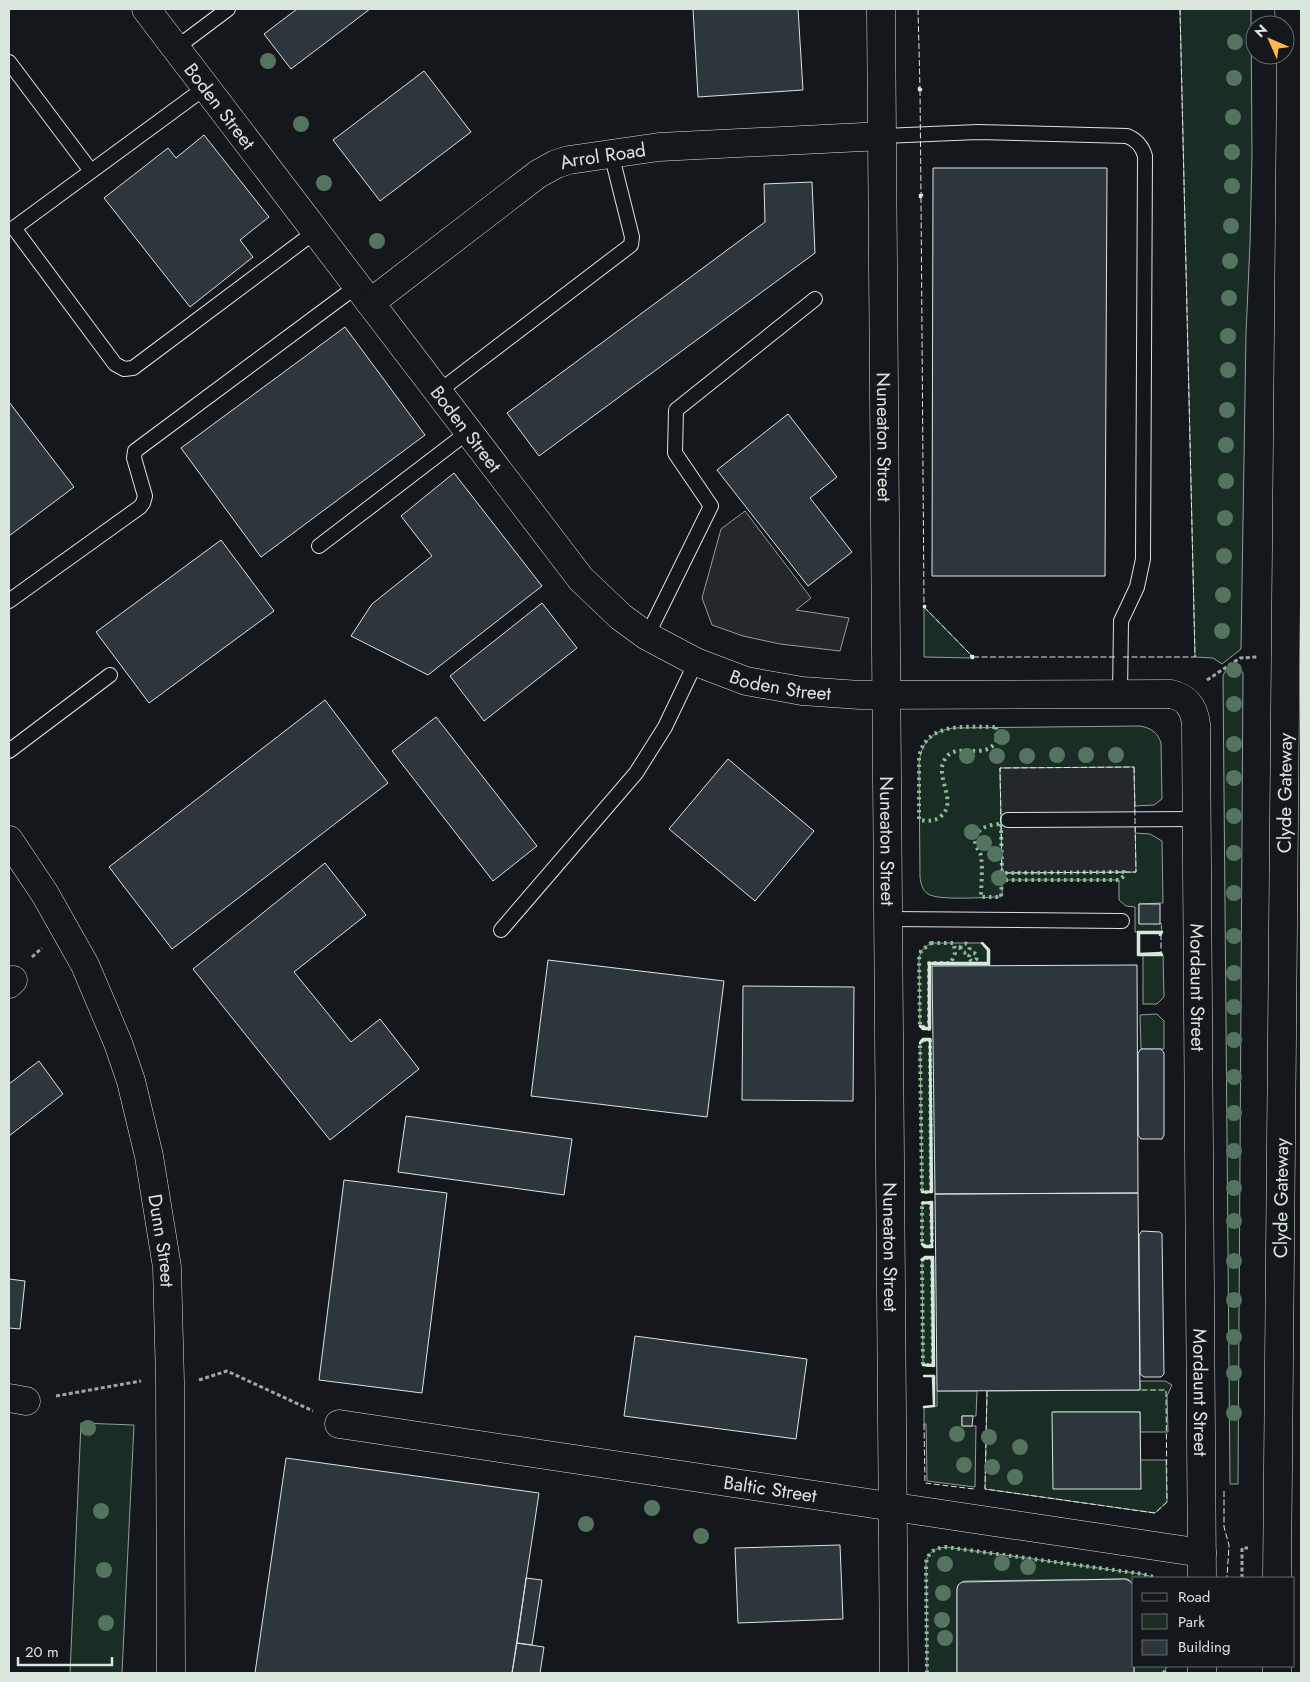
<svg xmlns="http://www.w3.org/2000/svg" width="1310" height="1682" viewBox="0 0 1310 1682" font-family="Jost,sans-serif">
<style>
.green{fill:#1a2d24;stroke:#939e99}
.parking{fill:#24282b;stroke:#939e99}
.building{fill:#2c363c;stroke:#d8e6dc}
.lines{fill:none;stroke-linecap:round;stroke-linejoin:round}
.lane-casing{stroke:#d8e6dc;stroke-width:16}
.street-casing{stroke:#d8e6dc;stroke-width:29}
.secondary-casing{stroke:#d8e6dc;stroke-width:29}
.primary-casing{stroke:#d8e6dc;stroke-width:29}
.path{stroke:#9da8a2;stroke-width:3;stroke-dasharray:4 2.5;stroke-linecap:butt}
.lane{stroke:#14181c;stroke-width:14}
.street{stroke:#14181c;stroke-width:28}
.secondary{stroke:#14181c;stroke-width:28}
.primary{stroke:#14181c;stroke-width:28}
.hedge{stroke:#8ac095;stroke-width:4;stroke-dasharray:2.5 4;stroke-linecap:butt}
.fence{stroke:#d8e6dc;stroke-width:1;stroke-dasharray:6 2.5;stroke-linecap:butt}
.wall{stroke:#d8e6dc;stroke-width:2.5}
.tree{fill:#55745f}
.labels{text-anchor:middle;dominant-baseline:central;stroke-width:4;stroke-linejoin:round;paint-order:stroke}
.street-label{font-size:19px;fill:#d8e6dc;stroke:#14181c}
</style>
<rect width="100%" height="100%" fill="#14181c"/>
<path class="green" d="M 1180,9 L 1251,9 L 1252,156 L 1250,244 L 1246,333 L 1241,649 L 1222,664 L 1213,658 L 1195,657 Z
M 924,607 L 972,656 L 972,658 L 924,657 Z
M 1238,666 L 1243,673 L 1238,1484 L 1230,1484 L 1223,676 C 1226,668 1230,666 1238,666 Z
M 1139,726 C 1150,727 1158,733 1161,743 L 1162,799 L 1154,805 L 1135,806 L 1134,768 L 1000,768 L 1002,872 L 1135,872 L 1135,833 L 1150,834 L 1162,841 L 1163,903 L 1139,904 L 1139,923 L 1161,923 L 1162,932 L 1135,932 L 1135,907 L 1126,906 L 1119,900 L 1119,880 L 1002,880 L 1002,896 L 1000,897 C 985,897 939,901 928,894 C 922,890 921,884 920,877 L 919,765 C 920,743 932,731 953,728 Z
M 931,943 L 982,943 L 988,950 L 988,963 L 929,963 L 929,1029 L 920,1026 L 919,959 L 921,951 Z
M 1143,955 L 1163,955 L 1164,997 L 1157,1004 L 1143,1004 Z
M 1157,1014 L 1164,1021 L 1164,1049 L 1141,1049 L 1140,1015 Z
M 923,1040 L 930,1040 L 931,1192 L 922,1192 L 920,1043 Z
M 922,1203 L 931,1203 L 932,1246 L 925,1246 L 922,1244 Z
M 926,1258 L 932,1258 L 933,1365 L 923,1365 L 922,1260 Z
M 1140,1381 L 1165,1381 L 1172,1385 L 1167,1396 L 1168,1432 L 1140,1432 L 1140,1412 L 1053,1412 L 1140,1460 L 1166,1460 L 1167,1502 L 1155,1513 L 985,1489 L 987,1391 L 1140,1390 Z
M 937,1391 L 977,1391 L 976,1416 L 962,1416 L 962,1426 L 976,1426 L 975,1487 L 927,1481 L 926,1424 L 924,1424 L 924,1407 L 937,1406 Z
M 81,1423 L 134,1425 L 122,1673 L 70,1673 Z
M 946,1547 L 1142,1574 L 1156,1578 L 1134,1578 L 1134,1646 L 1133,1585 L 1128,1579 L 965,1581 L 962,1582 L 957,1588 L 957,1673 L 927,1673 L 926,1563 C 928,1552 935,1548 946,1547 Z
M 1134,1666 L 1167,1666 L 1164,1673 L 1134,1673 Z"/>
<path class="parking" d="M 745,511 L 811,598 L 796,610 L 849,618 L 840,651 L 780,644 L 743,636 L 712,625 L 702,598 L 721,529 Z
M 1134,767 L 1136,872 L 1002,873 L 1000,768 Z"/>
<path class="building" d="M 297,9 L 370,9 L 291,69 L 264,34 Z
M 693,9 L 798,9 L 803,90 L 698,97 Z
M 424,71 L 471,132 L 380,201 L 333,140 Z
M 204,135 L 269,217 L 240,240 L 253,257 L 190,307 L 104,198 L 168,148 L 176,158 Z
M 933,168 L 1107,168 L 1105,576 L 932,576 Z
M 812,182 L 815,253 L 539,456 L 507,413 L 765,222 L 764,184 Z
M 345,327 L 425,435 L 261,557 L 181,448 Z
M 9,402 L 74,487 L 9,536 Z
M 788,414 L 837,477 L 810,498 L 852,552 L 808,586 L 717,470 Z
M 454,473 L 542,586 L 428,675 L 351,636 L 372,604 L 432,556 L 401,516 Z
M 221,540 L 274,611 L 149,703 L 96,632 Z
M 542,603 L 577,648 L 484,721 L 450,676 Z
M 325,700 L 388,783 L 172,949 L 109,867 Z
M 436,717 L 537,846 L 493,881 L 392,751 Z
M 728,759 L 814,831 L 755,901 L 669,829 Z
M 325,863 L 366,915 L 294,972 L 351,1042 L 380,1019 L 419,1069 L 330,1140 L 193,969 Z
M 1139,904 L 1160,904 L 1160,924 L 1139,924 Z
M 548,960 L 724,981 L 707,1117 L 531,1096 Z
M 1137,965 L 1138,1193 L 935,1194 L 932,966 Z
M 743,986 L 854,987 L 853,1101 L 742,1100 Z
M 1141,1049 L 1161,1049 L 1164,1053 L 1164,1135 L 1162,1139 L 1141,1139 L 1138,1135 L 1138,1053 Z
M 39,1061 L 63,1094 L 9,1136 L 9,1084 Z
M 406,1116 L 572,1139 L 564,1195 L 398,1172 Z
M 344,1180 L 447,1193 L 422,1393 L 319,1380 Z
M 1138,1193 L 1140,1390 L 937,1391 L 935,1194 Z
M 1142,1231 L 1160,1232 L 1162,1234 L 1164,1374 L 1161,1377 L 1144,1377 L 1140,1374 L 1139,1235 Z
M 9,1279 L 25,1281 L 20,1329 L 9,1328 Z
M 635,1336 L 807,1359 L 796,1439 L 624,1416 Z
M 1052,1412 L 1140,1412 L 1141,1489 L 1053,1489 Z
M 962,1416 L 973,1416 L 972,1426 L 962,1426 Z
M 286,1458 L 539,1493 L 512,1673 L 255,1673 Z
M 840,1545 L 843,1619 L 738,1623 L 735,1548 Z
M 526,1578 L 542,1580 L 532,1645 L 517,1643 Z
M 1125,1579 L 1130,1581 L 1133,1585 L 1134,1673 L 957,1673 L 957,1590 L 958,1585 L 962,1582 Z
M 517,1643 L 544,1647 L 540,1673 L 512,1673 Z"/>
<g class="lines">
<defs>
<path id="lane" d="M 176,48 L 228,9
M 9,62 L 91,171
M 206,87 L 14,228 L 115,364 L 124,369 L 133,368 L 316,231
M 883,136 L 978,132 L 1127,136 C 1137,140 1142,146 1145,156 L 1143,559 L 1137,587 L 1121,621 L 1120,694
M 438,392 L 631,245 L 632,237 L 611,153
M 319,546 L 468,432
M 9,601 L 140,507 L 143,503 L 145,496 L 134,458 L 135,451 L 139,448 L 357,286
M 647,636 L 711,506 L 675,453 L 676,410 L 815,299
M 9,751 L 110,675
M 1008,820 L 1197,819
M 889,919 L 1122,921
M 501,930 L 636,773 L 665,727 L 696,662"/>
<g id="street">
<path id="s1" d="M 146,9 L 581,579 L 621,617 L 647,636 L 696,662 L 746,681 L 802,691 L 860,695 L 1171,694 C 1188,698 1194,708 1196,724 L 1202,1578"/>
<path id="s2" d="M 881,9 L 894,1673"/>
<path id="s3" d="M 370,303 L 538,174 L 556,164 L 569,160 L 659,147 L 883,136"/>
<path d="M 9,984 L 13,980"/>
<path d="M 9,1398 L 26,1401"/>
<path id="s4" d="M 339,1424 L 1202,1553"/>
<path d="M 1202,1666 L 1202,1673"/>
</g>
<g id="secondary">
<path id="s5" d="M 9,840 L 45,894 L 85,965 L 118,1043 L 131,1081 L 149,1156 L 167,1267 L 170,1381 L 171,1673"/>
</g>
<g id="primary">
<path id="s6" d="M 1277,1578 L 1290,170 L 1291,64 L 1289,9"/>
<path d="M 1277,1666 L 1277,1673"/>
</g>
</defs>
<use href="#lane" class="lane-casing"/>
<use href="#street" class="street-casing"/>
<use href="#secondary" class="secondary-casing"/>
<use href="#primary" class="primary-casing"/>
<path class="path" d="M 1207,680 L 1240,658 L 1257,657
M 32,957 L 42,948
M 199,1380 L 227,1371 L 313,1411
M 56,1396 L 141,1381
M 1242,1578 L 1242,1548 L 1248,1548"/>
<use href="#lane" class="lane"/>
<use href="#street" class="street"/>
<use href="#secondary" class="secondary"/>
<use href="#primary" class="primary"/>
<path class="hedge" d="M 996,727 L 997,740 C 985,763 954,739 944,761 C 935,777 958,802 941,816 C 935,822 927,821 919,820 L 919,757 C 926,721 968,727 996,727 Z
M 1001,824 L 1002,873 L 1124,872 L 1124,876 L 1119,880 L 1002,880 L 1001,897 L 981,897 C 981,885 983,869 981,857 C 981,853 978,850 976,846 C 971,830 988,824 1001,824 Z
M 931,943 L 954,943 L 955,953 L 951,963 L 929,963 L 929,1029 L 920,1026 L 919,959 L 921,951 Z
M960.5 948a4.5 4.5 0 1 1 9 0a4.5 4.5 0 1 1-9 0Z
M969 957a4 4 0 1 1 8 0a4 4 0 1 1-8 0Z
M 923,1040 L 930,1040 L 931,1192 L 922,1192 L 920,1043 Z
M 922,1203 L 931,1203 L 932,1246 L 925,1246 L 922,1244 Z
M 926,1258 L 932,1258 L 933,1365 L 923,1365 L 922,1260 Z
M 927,1673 L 926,1563 C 928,1552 935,1548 946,1547 L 1143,1574 L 1156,1578
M 1164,1673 L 1167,1666"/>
<path class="fence" d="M 918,9 L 920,88
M 920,90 L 921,195
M 921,197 L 924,606
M 924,607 L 972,656
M 973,657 L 1116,657
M 1123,657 L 1195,657 L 1180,9
M 1134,767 L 1136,872 L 1002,873 L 1000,768 Z
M 1161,934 L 1161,953
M 987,1391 L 985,1489 L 1155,1513 L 1167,1502 L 1166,1390 L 1140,1390
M 924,1424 L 925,1483 L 974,1489
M 1224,1491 L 1224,1527 L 1229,1545 L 1227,1578"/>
<path class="wall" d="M 919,88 L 921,89 L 921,90 L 919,90 Z
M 920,195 L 922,195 L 921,197 L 920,197 Z
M 924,606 L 925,606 L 925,607 L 924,607 Z
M 971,656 L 973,656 L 973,658 L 972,658 Z
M 1138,932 L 1162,932 L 1160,935 L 1160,933 L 1139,933 L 1139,954 L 1161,953 L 1162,955 L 1138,955 Z
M 982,943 L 989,950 L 989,964 L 930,964 L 930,1029 L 923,1029 L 920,1026 L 929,1029 L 929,963 L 988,963 L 988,950 Z
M 923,1039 L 930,1039 L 932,1192 L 922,1192 L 931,1192 L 930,1040 L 923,1040 L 920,1043 Z
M 932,1202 L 932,1247 L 925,1247 L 922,1244 L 925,1246 L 932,1246 L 931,1203 L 922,1203 Z
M 925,1257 L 933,1257 L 934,1366 L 923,1365 L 933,1365 L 932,1258 L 926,1258 L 922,1260 Z
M 924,1376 L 934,1376 L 934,1406 L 924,1407 L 934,1406 L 933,1376 Z"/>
</g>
<g class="tree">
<circle cx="1235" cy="42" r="8"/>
<circle cx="268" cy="61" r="8"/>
<circle cx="1234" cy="78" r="8"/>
<circle cx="1233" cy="117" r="8"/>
<circle cx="301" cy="124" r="8"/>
<circle cx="1232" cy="152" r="8"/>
<circle cx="324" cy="183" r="8"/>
<circle cx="1232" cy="186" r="8"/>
<circle cx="1231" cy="226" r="8"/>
<circle cx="377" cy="241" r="8"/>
<circle cx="1230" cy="261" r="8"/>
<circle cx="1229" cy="298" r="8"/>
<circle cx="1228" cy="336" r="8"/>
<circle cx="1228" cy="370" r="8"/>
<circle cx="1227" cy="410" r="8"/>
<circle cx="1226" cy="445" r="8"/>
<circle cx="1226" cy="481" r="8"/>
<circle cx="1225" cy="518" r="8"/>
<circle cx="1224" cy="556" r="8"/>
<circle cx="1223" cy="595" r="8"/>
<circle cx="1222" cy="631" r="8"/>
<circle cx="1234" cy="670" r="8"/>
<circle cx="1234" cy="704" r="8"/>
<circle cx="1002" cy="737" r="8"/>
<circle cx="1234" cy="744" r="8"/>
<circle cx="1057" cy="755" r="8"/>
<circle cx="1086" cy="755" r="8"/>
<circle cx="1116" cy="755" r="8"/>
<circle cx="967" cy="756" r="8"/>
<circle cx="997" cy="756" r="8"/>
<circle cx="1027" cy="756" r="8"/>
<circle cx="1234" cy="778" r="8"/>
<circle cx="1234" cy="816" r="8"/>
<circle cx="972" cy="832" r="8"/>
<circle cx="984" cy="843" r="8"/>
<circle cx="1234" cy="853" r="8"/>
<circle cx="995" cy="854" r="8"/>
<circle cx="999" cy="878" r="8"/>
<circle cx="1234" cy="893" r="8"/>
<circle cx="1234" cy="936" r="8"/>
<circle cx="1234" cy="973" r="8"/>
<circle cx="1234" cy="1007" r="8"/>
<circle cx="1234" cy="1040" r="8"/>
<circle cx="1234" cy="1077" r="8"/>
<circle cx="1234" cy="1113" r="8"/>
<circle cx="1234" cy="1151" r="8"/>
<circle cx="1234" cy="1188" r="8"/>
<circle cx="1234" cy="1221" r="8"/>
<circle cx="1234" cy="1261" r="8"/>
<circle cx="1234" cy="1300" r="8"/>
<circle cx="1234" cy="1337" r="8"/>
<circle cx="1234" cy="1373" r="8"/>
<circle cx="1234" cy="1413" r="8"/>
<circle cx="88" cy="1428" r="8"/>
<circle cx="957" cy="1434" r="8"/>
<circle cx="989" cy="1437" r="8"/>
<circle cx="1020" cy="1447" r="8"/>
<circle cx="964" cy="1465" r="8"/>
<circle cx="992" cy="1467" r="8"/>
<circle cx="1015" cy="1477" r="8"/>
<circle cx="652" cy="1508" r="8"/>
<circle cx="101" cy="1511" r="8"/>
<circle cx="586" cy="1524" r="8"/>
<circle cx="701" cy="1536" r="8"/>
<circle cx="1002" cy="1563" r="8"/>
<circle cx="945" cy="1564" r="8"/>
<circle cx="1028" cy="1567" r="8"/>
<circle cx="104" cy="1570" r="8"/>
<circle cx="943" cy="1593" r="8"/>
<circle cx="942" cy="1620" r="8"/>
<circle cx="106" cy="1623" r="8"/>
<circle cx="945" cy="1638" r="8"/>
</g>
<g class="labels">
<g class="street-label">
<text stroke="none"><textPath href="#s1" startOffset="122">Boden Street</textPath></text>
<text stroke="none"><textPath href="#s3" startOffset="280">Arrol Road</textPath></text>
<text stroke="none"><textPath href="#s1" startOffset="528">Boden Street</textPath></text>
<text stroke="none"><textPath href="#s2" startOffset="428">Nuneaton Street</textPath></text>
<text stroke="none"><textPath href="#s1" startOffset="948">Boden Street</textPath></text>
<text stroke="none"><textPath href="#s6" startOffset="785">Clyde Gateway</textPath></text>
<text stroke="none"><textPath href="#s2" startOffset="832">Nuneaton Street</textPath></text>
<text stroke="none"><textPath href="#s1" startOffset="1645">Mordaunt Street</textPath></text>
<text stroke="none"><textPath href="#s6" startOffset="380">Clyde Gateway</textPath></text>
<text stroke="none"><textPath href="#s5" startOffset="434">Dunn Street</textPath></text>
<text stroke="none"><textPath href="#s2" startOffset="1238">Nuneaton Street</textPath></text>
<text stroke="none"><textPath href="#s1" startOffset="2050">Mordaunt Street</textPath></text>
<text stroke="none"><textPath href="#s4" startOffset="436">Baltic Street</textPath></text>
</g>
</g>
<rect width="1310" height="1682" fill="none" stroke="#d8e6dc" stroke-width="20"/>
<rect x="1132" y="1577" width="162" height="90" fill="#14181c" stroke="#626a69"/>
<rect x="1142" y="1593" width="25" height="8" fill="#14181c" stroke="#626a69"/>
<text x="1178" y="1602" font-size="15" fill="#d8e6dc">Road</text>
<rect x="1142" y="1614" width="25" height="15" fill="#1a2d24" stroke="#626a69"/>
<text x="1178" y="1627" font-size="15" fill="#d8e6dc">Park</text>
<rect x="1142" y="1640" width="25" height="15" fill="#2c363c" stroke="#626a69"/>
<text x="1178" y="1652" font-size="15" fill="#d8e6dc">Building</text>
<g transform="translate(1270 40) rotate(315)"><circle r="24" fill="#14181c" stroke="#626a69"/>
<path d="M0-4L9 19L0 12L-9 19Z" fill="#ffb74d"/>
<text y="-8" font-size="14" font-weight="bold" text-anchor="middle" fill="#d8e6dc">N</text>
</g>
<path d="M18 1657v8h94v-8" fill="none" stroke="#d8e6dc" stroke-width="2.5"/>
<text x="25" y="1657" font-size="15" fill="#d8e6dc" stroke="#14181c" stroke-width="4" paint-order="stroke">20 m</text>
</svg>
